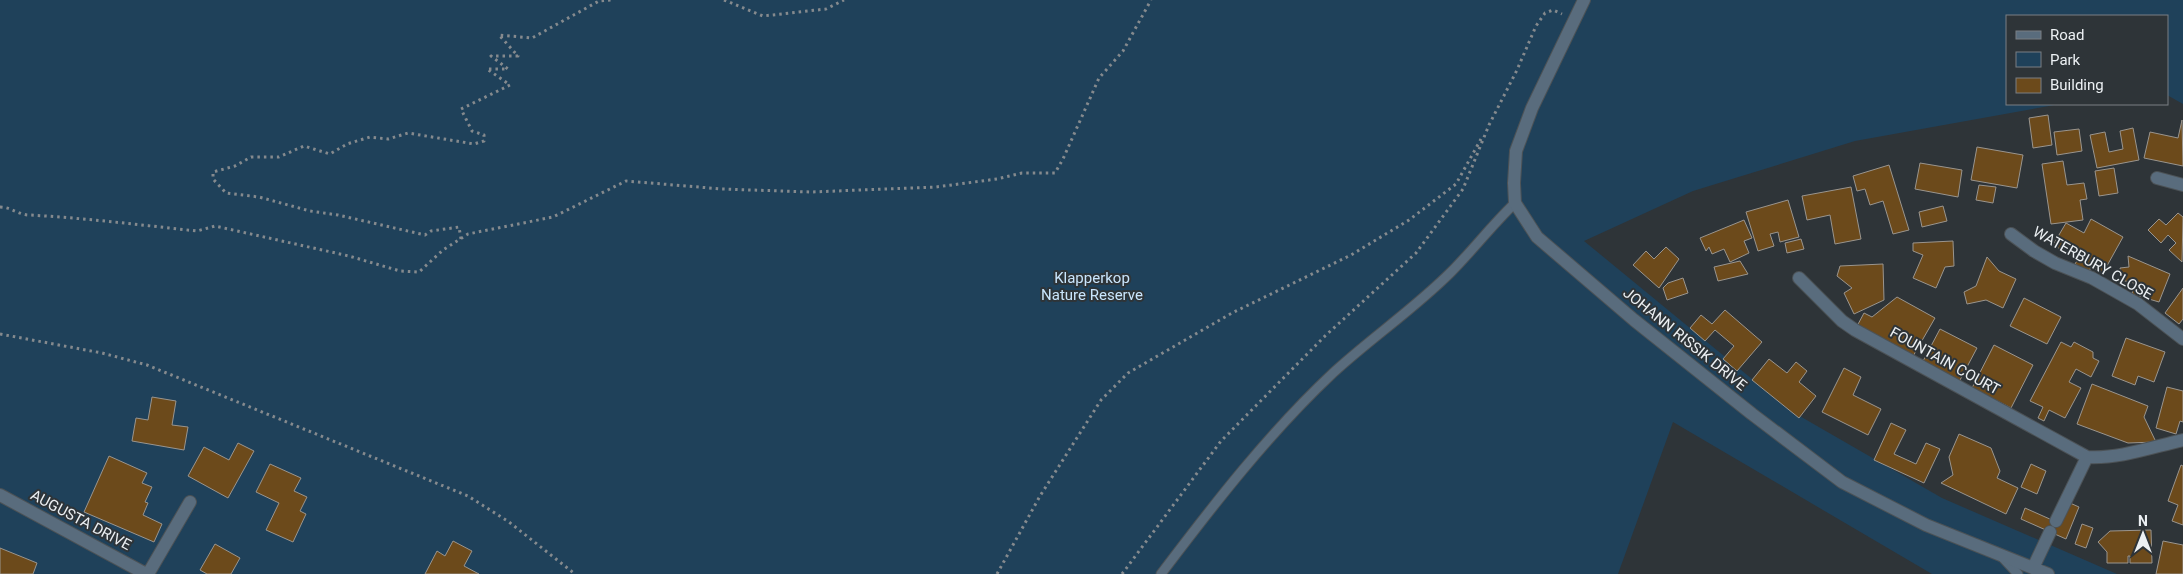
<svg xmlns="http://www.w3.org/2000/svg" width="2183" height="574" viewBox="0 0 2183 574" font-family="Roboto,sans-serif">
<style>
.green{fill:#1f415a}
.building{fill:#6c4a1b;stroke:#9a958e}
.lines{fill:none;stroke-linecap:round;stroke-linejoin:round}
.lane-casing{stroke:#4c5256;stroke-width:11}
.street-casing{stroke:#4c5256;stroke-width:14}
.path{stroke:#858a8e;stroke-width:3;stroke-dasharray:2.5 4;stroke-linecap:butt}
.lane{stroke:#596c7d;stroke-width:9}
.street{stroke:#596c7d;stroke-width:12}
.labels{text-anchor:middle;dominant-baseline:central;stroke-width:4;stroke-linejoin:round;paint-order:stroke}
.street-label{font-size:15px;fill:#ecf0f3;stroke:#2e3438}
.park-label{font-size:15px;fill:#c9e5fc;stroke:#2e3438}
</style>
<rect width="100%" height="100%" fill="#2e3438"/>
<path class="green" d="M 0,0 L 2183,0 L 2183,104 L 2167,95 L 2167,16 L 2007,16 L 2007,104 L 2060,104 L 1855,141 L 1693,191 L 1584,241 L 1791,411 L 1942,498 L 2117,574 L 1932,574 L 1673,422 L 1618,574 L 0,574 Z"/>
<path class="building" d="M 2048,115 L 2052,145 L 2033,148 L 2029,118 Z
M 2182,120 L 2183,166 L 2144,158 L 2150,132 L 2178,138 Z
M 2133,128 L 2139,160 L 2097,168 L 2090,135 L 2105,132 L 2109,152 L 2123,149 L 2120,131 Z
M 2079,129 L 2082,151 L 2057,155 L 2054,132 Z
M 1977,147 L 2023,155 L 2017,188 L 1971,180 Z
M 2063,161 L 2067,185 L 2084,183 L 2087,199 L 2080,200 L 2083,220 L 2051,224 L 2042,164 Z
M 1920,163 L 1962,170 L 1958,197 L 1915,189 Z
M 1889,165 L 1909,230 L 1893,234 L 1883,201 L 1870,205 L 1865,189 L 1857,191 L 1853,176 Z
M 2114,168 L 2118,193 L 2099,196 L 2095,171 Z
M 1979,185 L 1996,187 L 1993,203 L 1976,200 Z
M 1851,187 L 1861,239 L 1835,244 L 1830,215 L 1807,220 L 1802,196 Z
M 1788,200 L 1799,237 L 1780,242 L 1778,232 L 1770,234 L 1774,246 L 1758,251 L 1746,212 Z
M 1943,206 L 1947,221 L 1922,227 L 1919,212 Z
M 2178,213 L 2183,217 L 2182,262 L 2169,250 L 2176,243 L 2168,235 L 2161,243 L 2148,230 L 2159,219 L 2166,225 Z
M 2091,219 L 2123,237 L 2103,273 L 2091,267 L 2089,272 L 2075,264 L 2078,259 L 2053,245 L 2066,223 L 2084,233 Z
M 1744,220 L 1752,238 L 1744,241 L 1749,253 L 1730,262 L 1724,249 L 1712,254 L 1709,247 L 1706,251 L 1700,238 Z
M 1801,239 L 1804,249 L 1787,253 L 1785,243 Z
M 1953,241 L 1954,266 L 1945,267 L 1936,288 L 1913,278 L 1923,255 L 1913,251 L 1913,243 Z
M 1666,247 L 1679,259 L 1659,288 L 1633,265 L 1646,251 L 1654,259 Z
M 2128,256 L 2170,274 L 2159,302 L 2132,294 L 2134,283 L 2121,280 L 2120,268 L 2129,267 Z
M 1987,257 L 1999,271 L 2016,279 L 2003,308 L 1986,300 L 1967,304 L 1964,292 L 1976,286 Z
M 1740,261 L 1748,274 L 1718,281 L 1714,267 Z
M 1883,264 L 1884,300 L 1854,314 L 1844,293 L 1852,288 L 1837,276 L 1840,266 Z
M 1683,278 L 1688,293 L 1667,300 L 1663,288 L 1668,283 Z
M 2183,288 L 2183,319 L 2179,324 L 2165,313 Z
M 1897,297 L 1935,318 L 1912,358 L 1856,328 L 1864,313 L 1872,317 Z
M 2024,298 L 2061,317 L 2047,344 L 2010,326 Z
M 1725,310 L 1762,342 L 1737,371 L 1723,359 L 1734,346 L 1715,330 L 1705,341 L 1690,328 L 1701,315 L 1712,324 Z
M 1940,329 L 1977,348 L 1959,382 L 1922,363 Z
M 2126,338 L 2165,352 L 2154,382 L 2138,376 L 2135,385 L 2112,376 Z
M 2061,342 L 2071,347 L 2074,342 L 2093,352 L 2093,358 L 2099,361 L 2091,377 L 2076,369 L 2069,382 L 2081,388 L 2065,418 L 2049,410 L 2044,421 L 2038,418 L 2043,407 L 2030,401 Z
M 1994,345 L 2033,365 L 2011,408 L 1972,388 Z
M 1769,359 L 1787,373 L 1796,362 L 1807,371 L 1799,382 L 1816,396 L 1799,418 L 1752,380 Z
M 1844,368 L 1861,377 L 1853,395 L 1881,409 L 1868,435 L 1822,412 Z
M 2092,384 L 2148,406 L 2144,417 L 2156,442 L 2128,443 L 2077,424 Z
M 2167,387 L 2183,391 L 2183,422 L 2180,421 L 2176,434 L 2156,428 Z
M 152,397 L 176,401 L 172,425 L 188,427 L 184,450 L 132,441 L 136,418 L 148,420 Z
M 1891,423 L 1906,430 L 1894,454 L 1916,464 L 1926,443 L 1940,449 L 1924,483 L 1874,460 Z
M 1959,434 L 1991,448 L 2000,471 L 1997,478 L 2018,488 L 2006,514 L 1941,483 L 1953,475 L 1949,457 Z
M 238,443 L 254,451 L 228,498 L 188,476 L 204,447 L 229,460 Z
M 109,456 L 147,473 L 142,483 L 152,487 L 145,502 L 148,503 L 143,515 L 162,524 L 154,542 L 84,512 Z
M 270,464 L 301,478 L 294,491 L 307,497 L 300,511 L 306,514 L 293,542 L 266,530 L 279,503 L 256,492 Z
M 2031,464 L 2046,471 L 2037,494 L 2021,487 Z
M 2181,465 L 2183,466 L 2183,525 L 2172,521 L 2178,505 L 2168,501 Z
M 2070,503 L 2079,507 L 2066,539 L 2021,519 L 2025,508 L 2061,524 Z
M 2082,524 L 2093,528 L 2086,548 L 2075,544 Z
M 2151,530 L 2152,563 L 2130,563 L 2130,556 L 2128,556 L 2128,563 L 2107,563 L 2107,552 L 2098,542 L 2110,531 Z
M 453,541 L 472,551 L 464,566 L 479,574 L 425,574 L 437,551 L 445,556 Z
M 2163,541 L 2183,545 L 2183,574 L 2156,574 Z
M 215,544 L 240,558 L 231,574 L 207,574 L 200,570 Z
M 0,548 L 37,563 L 33,574 L 0,574 Z"/>
<g class="lines">
<defs>
<path id="lane" d="M 2003,558 L 2018,574
M 1161,574 C 1214,504 1269,433 1333,373 C 1371,338 1414,309 1451,272 C 1473,250 1492,225 1515,203"/>
<path id="street" d="M 1584,0 L 1532,108 L 1516,151 L 1514,183 L 1515,203 L 1537,237 L 1634,320 L 1752,414 L 1842,482 L 1926,525 L 2048,574
M 2157,178 L 2183,185
M 2011,234 L 2034,251 L 2055,263 L 2092,278 L 2138,304 L 2183,339
M 1799,278 L 1842,321 L 1855,330 L 2087,457 C 2119,459 2152,447 2183,440
M 0,495 L 146,574
M 2056,521 L 2087,457
M 2033,568 L 2050,532
M 148,574 L 190,502"/>
</defs>
<use href="#lane" class="lane-casing"/>
<use href="#street" class="street-casing"/>
<path class="path" d="M 724,0 L 763,16 L 826,9 L 844,0
M 0,207 C 11,207 19,215 29,215 C 85,218 141,225 197,231 L 215,226 L 349,256 L 400,271 L 419,272 L 443,250 L 468,234 L 553,217 L 626,181 L 722,189 L 811,192 L 936,187 L 997,179 L 1022,173 L 1055,173 L 1063,159 L 1099,78 L 1123,51 L 1151,0
M 461,239 L 459,227 L 431,231 L 425,235 L 338,215 L 310,211 L 259,197 L 226,193 L 213,179 L 213,172 L 235,166 L 251,157 L 279,157 L 304,146 L 330,154 L 347,144 L 370,137 L 388,139 L 408,133 L 474,144 L 484,141 L 484,135 L 472,131 L 461,109 L 510,85 L 487,69 L 508,69 L 491,56 L 518,56 L 499,35 L 532,38 L 599,1 L 612,0
M 0,334 L 102,353 L 147,365 L 468,496 L 509,522 L 575,574
M 997,574 L 1040,496 L 1101,400 L 1128,373 L 1232,313 L 1351,255 L 1409,220 L 1456,184 L 1481,139
M 1122,574 L 1221,441 L 1325,336 L 1416,253 L 1463,189 L 1489,125 L 1517,70 L 1536,26 L 1545,13 L 1553,10 L 1562,14"/>
<use href="#lane" class="lane"/>
<use href="#street" class="street"/>
</g>
<g class="labels">
<g class="street-label">
<text transform="translate(2093 263) rotate(29)">WATERBURY CLOSE</text>
<text transform="translate(1685 339) rotate(39)">JOHANN RISSIK DRIVE</text>
<text transform="translate(1945 361) rotate(29)">FOUNTAIN COURT</text>
<text transform="translate(81 520) rotate(28)">AUGUSTA DRIVE</text>
</g>
<g class="park-label">
<text x="1092" y="278">Klapperkop<tspan x="1092" dy="17">Nature Reserve</tspan></text>
</g>
</g>
<rect x="2006" y="15" width="162" height="90" fill="#2e3438" stroke="#7a7f83"/>
<rect x="2016" y="31" width="25" height="8" fill="#596c7d" stroke="#7a7f83"/>
<text x="2050" y="40" font-size="15" fill="#ecf0f3">Road</text>
<rect x="2016" y="52" width="25" height="15" fill="#1f415a" stroke="#7a7f83"/>
<text x="2050" y="65" font-size="15" fill="#ecf0f3">Park</text>
<rect x="2016" y="78" width="25" height="15" fill="#6c4a1b" stroke="#7a7f83"/>
<text x="2050" y="90" font-size="15" fill="#ecf0f3">Building</text>
<g transform="translate(2143 534)" stroke="#2e3438" stroke-width="4" paint-order="stroke">
<path d="M0-4L9 19L0 12L-9 19Z" fill="#ecf0f3"/>
<text y="-8" font-size="14" font-weight="bold" text-anchor="middle" fill="#ecf0f3">N</text>
</g>
</svg>
